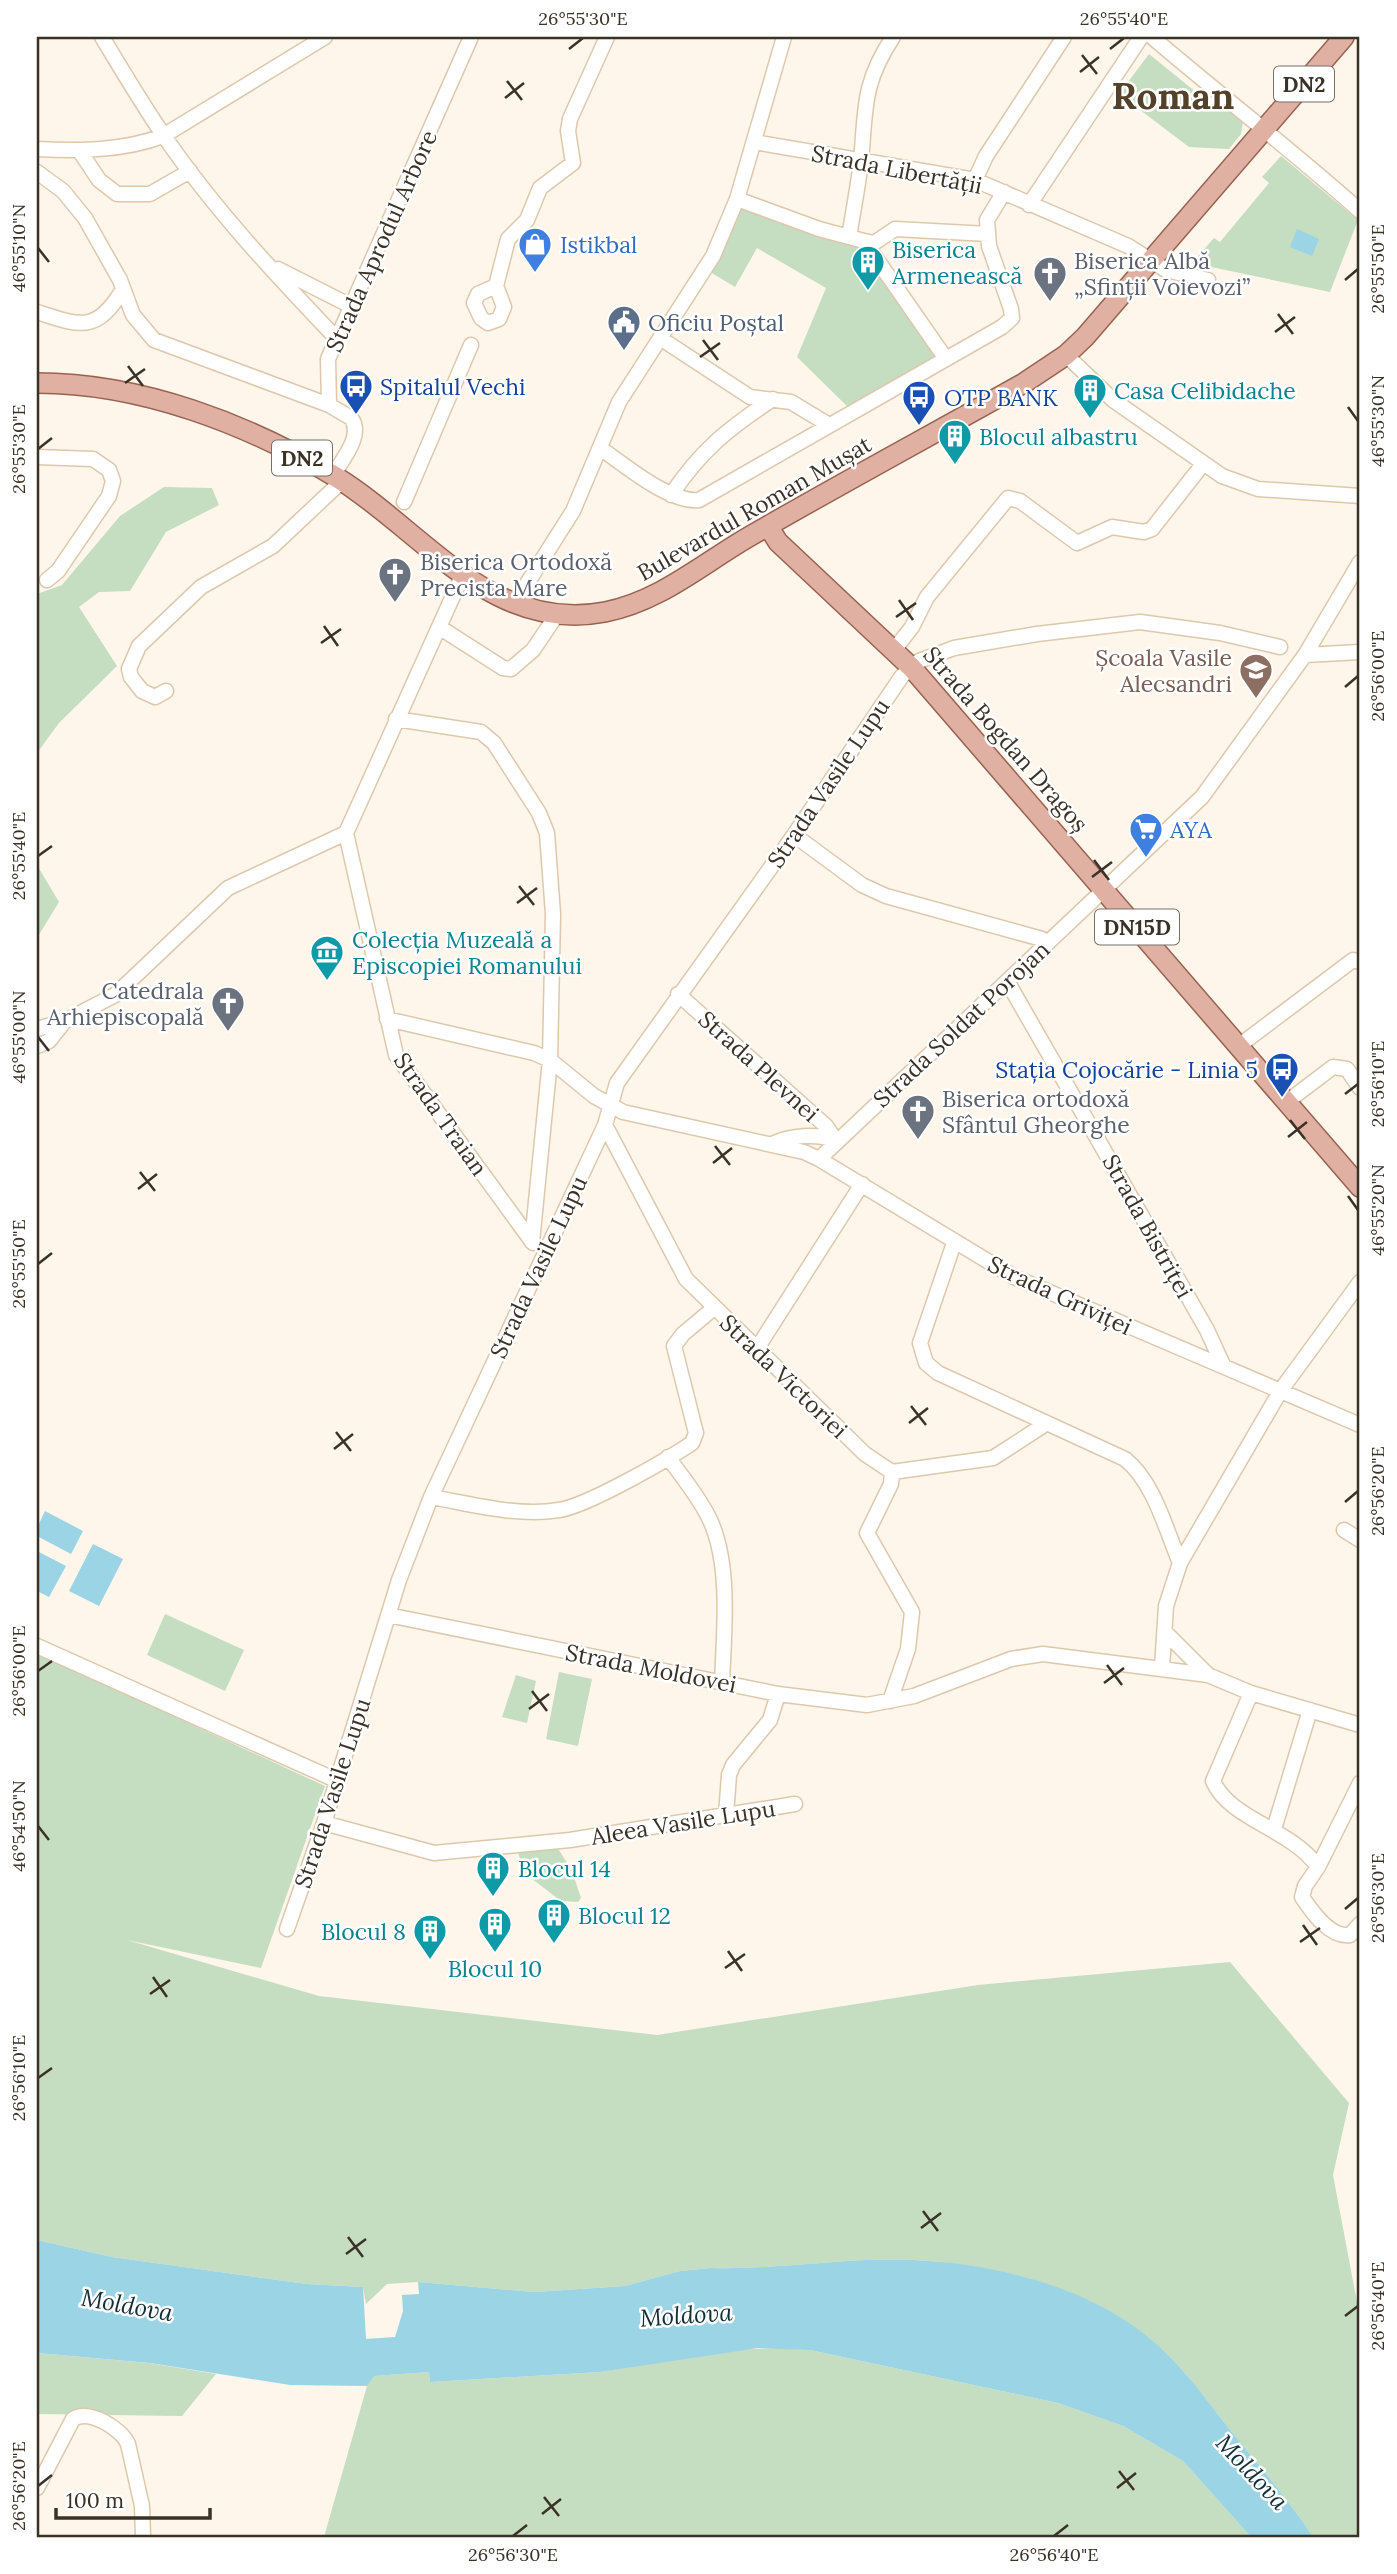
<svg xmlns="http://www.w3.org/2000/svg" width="1397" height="2574" viewBox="0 0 1397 2574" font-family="Lora,serif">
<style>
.green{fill:#c5ddc0}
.water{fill:#9ad4e5}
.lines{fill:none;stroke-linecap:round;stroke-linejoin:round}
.minor-casing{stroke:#ddc8ac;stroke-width:17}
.major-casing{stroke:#996250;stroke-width:22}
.minor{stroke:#fff;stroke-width:14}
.major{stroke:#e0b0a3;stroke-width:19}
.ticks{fill:none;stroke:#3b3227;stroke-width:2.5}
.labels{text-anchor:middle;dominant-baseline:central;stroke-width:5;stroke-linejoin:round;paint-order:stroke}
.shield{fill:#fff;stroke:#767068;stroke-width:2}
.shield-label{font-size:21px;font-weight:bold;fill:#3b3227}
.street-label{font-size:23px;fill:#3b3227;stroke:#fff}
.shop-label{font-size:23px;fill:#366cbe;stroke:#fff;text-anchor:start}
.culture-label{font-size:23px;fill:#0d838f;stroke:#fff;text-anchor:start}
.worship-label{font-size:23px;fill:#5b616d;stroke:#fff;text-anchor:start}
.service-label{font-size:23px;fill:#4e5e75;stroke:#fff;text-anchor:start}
.transit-label{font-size:23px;fill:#164399;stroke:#fff;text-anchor:start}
.education-label{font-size:23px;fill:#785e54;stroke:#fff;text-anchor:end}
.water-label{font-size:24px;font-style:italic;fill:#122f37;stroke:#fff}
.town-label{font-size:37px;font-weight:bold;fill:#534129;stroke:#fff}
.neatline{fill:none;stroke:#3b3227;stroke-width:2.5}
.ticks-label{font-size:18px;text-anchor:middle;fill:#3b3227}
</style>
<rect width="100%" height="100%" fill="#fef6ea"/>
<path class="green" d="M 1149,54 L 1218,110 L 1228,108 L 1243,121 L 1241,134 L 1229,149 L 1189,147 L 1119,94 Z
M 1281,156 L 1358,220 L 1330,292 L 1192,263 L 1214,238 L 1220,242 L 1269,183 L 1262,177 Z
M 737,199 L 864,241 L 946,359 L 852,411 L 797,357 L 826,288 L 757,248 L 735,287 L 705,269 Z
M 164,487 L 212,488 L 219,505 L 166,532 L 130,591 L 99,592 L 79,607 L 117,666 L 59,723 L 37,753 L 37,594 L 62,585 L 120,516 Z
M 37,865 L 59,902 L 37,938 Z
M 165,1614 L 244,1650 L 225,1691 L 147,1655 Z
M 37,1653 L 325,1786 L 261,1968 L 127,1940 L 319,1996 L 657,2035 L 978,1985 L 1230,1962 L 1349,2103 L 1333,2175 L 1360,2318 L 1360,2537 L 1313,2537 C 1290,2502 1262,2469 1235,2436 C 1214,2410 1195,2382 1171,2358 C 1107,2292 1003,2264 913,2260 C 846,2257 779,2270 711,2268 L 680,2271 L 625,2286 L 534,2292 L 418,2282 L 387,2284 L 366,2304 L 363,2287 L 307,2284 L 112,2257 L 37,2240 Z
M 559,1672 L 592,1679 L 578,1746 L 546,1739 Z
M 516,1675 L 536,1681 L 527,1723 L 502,1717 Z
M 536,1845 L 559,1850 L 572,1871 L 581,1898 L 578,1902 L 561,1901 L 523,1872 L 517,1847 Z
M 778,2348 L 810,2350 L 1058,2403 L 1123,2426 L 1183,2461 L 1251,2537 L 324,2537 L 367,2386 L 373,2376 L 429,2372 L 430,2382 L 600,2372 L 730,2350 Z
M 37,2353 L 149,2363 L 216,2374 L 182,2416 L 37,2414 Z"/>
<path class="water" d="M 1297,229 L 1319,239 L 1312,256 L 1290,247 Z
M 45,1511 L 83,1531 L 71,1554 L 37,1536 L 37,1528 Z
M 93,1544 L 123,1559 L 99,1606 L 69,1591 Z
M 37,1551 L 66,1566 L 49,1597 L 37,1591 Z
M 37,2240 L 112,2257 L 307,2284 L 363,2287 L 366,2339 L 395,2337 L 403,2311 L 402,2295 L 419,2294 L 418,2282 L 534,2292 L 625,2286 L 680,2271 L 711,2268 C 779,2270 846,2257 913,2260 C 1004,2264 1107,2291 1171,2358 C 1195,2382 1214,2410 1235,2436 C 1262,2469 1290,2502 1313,2537 L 1251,2537 L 1183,2461 L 1123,2426 L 1058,2403 L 810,2350 L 758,2348 L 600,2372 L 430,2382 L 429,2372 L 374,2376 L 367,2386 L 290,2385 L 150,2363 L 37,2353 Z"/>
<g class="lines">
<defs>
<path id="minor" d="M 102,37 C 122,70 142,104 164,136 C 215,210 275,274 337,339
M 1152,37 C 1221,96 1293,151 1360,211
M 754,142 L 975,180 L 1128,246 L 1166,270 L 1208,280
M 37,149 C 79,151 123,151 163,136 L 325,37
M 79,150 L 99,180 L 117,194 L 150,194 L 190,171
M 37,172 L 63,191 L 85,218 L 120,280 L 133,315 L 154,340 L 329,405
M 975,180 L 986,156 L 1064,37
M 737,199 L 819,229 L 864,241 L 874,243 L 895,229 L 988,234
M 1029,205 L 1141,37
M 849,237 C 853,212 858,187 861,161 C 866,108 862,84 893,37
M 864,241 L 946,359
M 278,269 L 351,306
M 496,286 L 478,294 L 474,303 L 481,318 L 488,323 L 499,319 L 504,307 L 496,286 L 508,239 L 527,220 L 540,188 L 573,163 L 568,131 L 570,119 L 607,37
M 37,312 C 80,326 96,333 122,291
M 660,338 L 750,397 L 791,402 L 829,425
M 1066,355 L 1113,400 L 1222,476 L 1258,489 L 1360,496
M 600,448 C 625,465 669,503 699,500 L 1002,327 L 1012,318 L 1011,309 L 989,246 L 987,220 L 1004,192
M 37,457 L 93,459 L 109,470 L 113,481 L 109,496 L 58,571 L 47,580
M 333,475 C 342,460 364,435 351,418 L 329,405 L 328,359 L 471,37
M 671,495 C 701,450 729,428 773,399
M 404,502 L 471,345
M 514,604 L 573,511 L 619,402 L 713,256 L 737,199 L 784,37
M 439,627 L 503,668 L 511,669 L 533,650 L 558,613
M 894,650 L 912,627 L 927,597 L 1008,498 L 1020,501 L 1077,543 L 1112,527 L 1144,532 L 1152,529 L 1203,464
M 1305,655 L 1360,652
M 166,691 L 155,697 L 142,691 L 131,677 L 129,669 L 139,646 L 201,587 L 273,546 L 342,481
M 396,719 L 481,732 L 494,743 L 539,813 L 547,833 L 553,914 L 550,1060 L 532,1242
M 346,833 L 396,1055 L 533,1243
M 794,835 L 862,885 L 886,896 L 1042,939 L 1046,944
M 1007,981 L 1207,1330 L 1223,1365
M 678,994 L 826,1126 L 836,1141
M 387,1019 L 534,1053 L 550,1060 L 594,1096 L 623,1112 L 804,1152 L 819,1159 L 1014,1277 L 1360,1425
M 37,1029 L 65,1021 L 115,995 L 228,888 L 346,833 L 462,576
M 1240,1045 L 1353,960 L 1360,962
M 37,1046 L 49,1041 L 65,1021
M 1288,1101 L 1333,1067 L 1347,1069 L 1360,1088
M 605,1125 L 686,1279 L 865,1454 L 892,1472 L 993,1458 L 1047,1423
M 772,1144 C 790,1135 818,1133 836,1141
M 819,1159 L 1202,797 L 1305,655 L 1360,562
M 954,1243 L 920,1343 L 926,1363 L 938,1373 L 1125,1459 C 1154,1482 1166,1530 1180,1563
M 756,1350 L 862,1184
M 668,1457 C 682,1477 700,1498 710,1520 C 731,1565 724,1633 722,1682
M 431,1497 C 471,1504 518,1517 559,1510 C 587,1506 667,1460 692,1443 L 696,1433 L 674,1346 L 683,1334 L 714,1308
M 1344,1530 L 1360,1540
M 388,1615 L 778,1694 L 867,1705 L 914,1696 L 1011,1659 L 1043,1654 L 1208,1675 L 1251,1693 L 1360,1725
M 1165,1632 L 1208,1675
M 37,1646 L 338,1781
M 1162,1668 L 1166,1606 L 1180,1563 L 1281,1390 L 1360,1282
M 1251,1693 L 1213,1781 C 1230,1820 1292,1829 1318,1867 L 1305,1886 L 1302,1897 C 1312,1912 1330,1938 1350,1935 L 1360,1924
M 890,1701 L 908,1649 L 912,1612 L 867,1533 L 891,1484 L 892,1472
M 726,1815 L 729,1775 L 733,1765 L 770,1720 L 778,1694
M 324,1823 L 434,1853 L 570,1840 L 795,1804
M 1274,1829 L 1310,1710
M 1318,1867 L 1360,1783
M 287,1929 L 324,1823 L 399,1580 L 431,1497 L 605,1125 L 617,1083 L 794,835 L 902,676 L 919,661 L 954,648 L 1037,634 L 1140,622 L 1220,633 L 1280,647
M 37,2488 L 73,2419 C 89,2409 121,2428 128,2444 L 142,2506 L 143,2537"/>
<path id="major" d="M 37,383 C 141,383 248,424 336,477 C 422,530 491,634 605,612 C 661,601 703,563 752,535 C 842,483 933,434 1024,383 L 1066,355 L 1085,337 L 1344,37
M 768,526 L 778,542 L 912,668 L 1360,1187"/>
</defs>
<use href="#minor" class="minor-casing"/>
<use href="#major" class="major-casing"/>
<use href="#minor" class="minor"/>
<use href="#major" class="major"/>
</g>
<path class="ticks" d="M 569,49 L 583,38M 1110,49 L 1124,38M 1082,55 L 1097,74M 1080,72 L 1099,57M 507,81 L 522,100M 505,98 L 524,83M 38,248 L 49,262M 1345,280 L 1358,269M 1278,314 L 1293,334M 1275,332 L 1295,317M 703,340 L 718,360M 700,357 L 720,343M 128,366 L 143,386M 125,383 L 145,369M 1348,407 L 1358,421M 38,449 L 52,438M 899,600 L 913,620M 896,617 L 916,603M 324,626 L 338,646M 321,643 L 341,629M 1345,687 L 1358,676M 38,856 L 52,846M 1094,860 L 1109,880M 1092,877 L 1112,862M 519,886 L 534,905M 517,903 L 537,888M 38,1037 L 49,1051M 1345,1094 L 1358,1084M 1290,1120 L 1305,1139M 1288,1137 L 1307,1122M 715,1146 L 730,1165M 713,1163 L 732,1148M 140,1172 L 155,1191M 138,1189 L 157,1174M 1348,1196 L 1358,1210M 38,1264 L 52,1253M 911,1406 L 926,1425M 909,1423 L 928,1408M 336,1432 L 351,1451M 334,1449 L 353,1434M 1345,1502 L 1358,1491M 1107,1665 L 1122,1685M 38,1671 L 52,1661M 1104,1683 L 1124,1668M 532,1691 L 547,1711M 529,1709 L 549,1694M 38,1826 L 49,1840M 1345,1909 L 1358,1898M 1303,1925 L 1317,1945M 1300,1942 L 1320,1928M 728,1951 L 742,1971M 725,1968 L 745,1954M 153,1977 L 167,1997M 150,1994 L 170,1980M 38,2078 L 52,2068M 923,2211 L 938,2231M 921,2228 L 941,2213M 348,2237 L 363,2257M 346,2254 L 366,2239M 1345,2316 L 1358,2306M 1119,2471 L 1134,2490M 38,2486 L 52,2475M 1117,2488 L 1136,2473M 544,2497 L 559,2516M 542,2514 L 561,2499M 513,2536 L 527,2525M 1054,2536 L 1068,2525"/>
<defs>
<symbol id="shop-pin" viewBox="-11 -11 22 30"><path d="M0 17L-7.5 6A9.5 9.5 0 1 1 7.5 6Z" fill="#3f7fe0" stroke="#fff"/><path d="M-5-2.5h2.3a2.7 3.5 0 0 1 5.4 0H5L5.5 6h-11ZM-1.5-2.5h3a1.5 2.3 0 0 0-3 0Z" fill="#fff"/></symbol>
<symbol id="building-pin" viewBox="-11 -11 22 30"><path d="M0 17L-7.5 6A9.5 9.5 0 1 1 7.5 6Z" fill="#0f9aa8" stroke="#fff"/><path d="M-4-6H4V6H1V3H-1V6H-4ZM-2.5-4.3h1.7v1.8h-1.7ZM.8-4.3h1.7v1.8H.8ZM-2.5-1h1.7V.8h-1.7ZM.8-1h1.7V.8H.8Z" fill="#fff"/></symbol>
<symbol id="church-pin" viewBox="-11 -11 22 30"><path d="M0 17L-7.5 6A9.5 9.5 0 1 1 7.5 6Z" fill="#6b7280" stroke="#fff"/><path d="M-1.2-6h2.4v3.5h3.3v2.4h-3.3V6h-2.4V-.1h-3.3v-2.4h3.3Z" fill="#fff"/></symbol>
<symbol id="civic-pin" viewBox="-11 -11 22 30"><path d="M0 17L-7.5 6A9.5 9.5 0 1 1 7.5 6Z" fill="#5c6f8a" stroke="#fff"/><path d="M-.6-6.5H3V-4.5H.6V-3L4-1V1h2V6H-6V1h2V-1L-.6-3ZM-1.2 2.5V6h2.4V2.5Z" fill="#fff"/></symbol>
<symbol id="bus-pin" viewBox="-11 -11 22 30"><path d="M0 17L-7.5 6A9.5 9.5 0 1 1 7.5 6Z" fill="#1a4fb4" stroke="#fff"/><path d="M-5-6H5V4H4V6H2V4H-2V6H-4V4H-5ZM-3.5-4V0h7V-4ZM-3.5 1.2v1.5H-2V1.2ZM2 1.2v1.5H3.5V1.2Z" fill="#fff"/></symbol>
<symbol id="school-pin" viewBox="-11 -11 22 30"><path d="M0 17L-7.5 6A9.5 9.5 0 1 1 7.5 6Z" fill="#8d6e63" stroke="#fff"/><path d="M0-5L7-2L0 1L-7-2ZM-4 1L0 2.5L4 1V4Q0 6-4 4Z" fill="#fff"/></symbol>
<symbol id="supermarket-pin" viewBox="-11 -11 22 30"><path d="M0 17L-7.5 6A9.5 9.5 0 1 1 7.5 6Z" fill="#3f7fe0" stroke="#fff"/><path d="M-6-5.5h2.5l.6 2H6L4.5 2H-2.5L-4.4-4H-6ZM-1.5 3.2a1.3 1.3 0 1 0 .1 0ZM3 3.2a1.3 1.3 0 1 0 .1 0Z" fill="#fff"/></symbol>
<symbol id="museum-pin" viewBox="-11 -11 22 30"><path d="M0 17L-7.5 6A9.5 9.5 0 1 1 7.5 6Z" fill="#0f9aa8" stroke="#fff"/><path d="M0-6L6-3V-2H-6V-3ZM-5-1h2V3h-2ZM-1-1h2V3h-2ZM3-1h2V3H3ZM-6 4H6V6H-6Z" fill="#fff"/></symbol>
</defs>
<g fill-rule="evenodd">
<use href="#shop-pin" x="516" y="225" width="38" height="52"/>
<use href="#building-pin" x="849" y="243" width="38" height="52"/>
<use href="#church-pin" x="1031" y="254" width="38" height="52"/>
<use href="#civic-pin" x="605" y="303" width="38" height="52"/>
<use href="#bus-pin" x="337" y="367" width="38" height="52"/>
<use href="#building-pin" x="1071" y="371" width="38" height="52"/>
<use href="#bus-pin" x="900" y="378" width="38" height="52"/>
<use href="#building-pin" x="936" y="417" width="38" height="52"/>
<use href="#church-pin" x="376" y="555" width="38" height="52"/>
<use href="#school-pin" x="1237" y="651" width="38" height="52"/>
<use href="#supermarket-pin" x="1127" y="810" width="38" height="52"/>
<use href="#museum-pin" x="308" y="933" width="38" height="52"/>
<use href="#church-pin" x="209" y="984" width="38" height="52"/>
<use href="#bus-pin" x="1263" y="1050" width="38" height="52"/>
<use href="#church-pin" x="899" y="1092" width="38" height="52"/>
<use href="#building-pin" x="474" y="1849" width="38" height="52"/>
<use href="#building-pin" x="535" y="1896" width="38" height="52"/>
<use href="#building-pin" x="476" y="1905" width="38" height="52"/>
<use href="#building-pin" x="411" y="1912" width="38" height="52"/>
</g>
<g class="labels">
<g class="shield">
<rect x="1274" y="66.5" width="60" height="35" rx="5"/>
<rect x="272" y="440.5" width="60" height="35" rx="5"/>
<rect x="1095" y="909.5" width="84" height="35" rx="5"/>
</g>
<g class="shield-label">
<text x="1304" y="84">DN2</text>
<text x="302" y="458">DN2</text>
<text x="1137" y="927">DN15D</text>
</g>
<g class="street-label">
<text transform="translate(897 169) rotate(11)">Strada Libertății</text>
<text transform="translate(381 241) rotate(-66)">Strada Aprodul Arbore</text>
<text transform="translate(754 508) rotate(-30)">Bulevardul Roman Mușat</text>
<text transform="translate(1006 739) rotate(49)">Strada Bogdan Dragoș</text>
<text transform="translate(828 783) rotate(-56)">Strada Vasile Lupu</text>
<text transform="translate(961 1024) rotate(-43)">Strada Soldat Porojan</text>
<text transform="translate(759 1066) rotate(42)">Strada Plevnei</text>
<text transform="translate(441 1114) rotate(55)">Strada Traian</text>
<text transform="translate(1148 1226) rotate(61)">Strada Bistriței</text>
<text transform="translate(538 1267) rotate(-65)">Strada Vasile Lupu</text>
<text transform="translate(1060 1295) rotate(25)">Strada Griviței</text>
<text transform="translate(784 1376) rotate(44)">Strada Victoriei</text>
<text transform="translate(651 1668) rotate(11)">Strada Moldovei</text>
<text transform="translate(332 1793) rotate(-72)">Strada Vasile Lupu</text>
<text transform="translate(683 1822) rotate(-9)">Aleea Vasile Lupu</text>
</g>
<g class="shop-label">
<text x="560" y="244">Istikbal</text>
<text x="1170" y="829">AYA</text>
</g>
<g class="culture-label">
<text x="892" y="249">Biserica<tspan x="892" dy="26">Armenească</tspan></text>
<text x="1114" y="390">Casa Celibidache</text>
<text x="979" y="436">Blocul albastru</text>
<text x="352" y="939">Colecția Muzeală a<tspan x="352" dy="26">Episcopiei Romanului</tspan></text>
<text x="518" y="1868">Blocul 14</text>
<text x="578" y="1915">Blocul 12</text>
<text x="406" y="1931" text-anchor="end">Blocul 8</text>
<text x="495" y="1968" text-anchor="middle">Blocul 10</text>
</g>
<g class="worship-label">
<text x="1074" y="260">Biserica Albă<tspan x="1074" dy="26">„Sfinții Voievozi”</tspan></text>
<text x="420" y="561">Biserica Ortodoxă<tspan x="420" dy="26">Precista Mare</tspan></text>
<text x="204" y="990" text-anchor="end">Catedrala<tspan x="204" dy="26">Arhiepiscopală</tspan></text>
<text x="942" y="1098">Biserica ortodoxă<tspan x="942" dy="26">Sfântul Gheorghe</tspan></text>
</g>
<g class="service-label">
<text x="648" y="322">Oficiu Poștal</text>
</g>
<g class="transit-label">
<text x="380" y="386">Spitalul Vechi</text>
<text x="944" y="397">OTP BANK</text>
<text x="1258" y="1069" text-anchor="end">Stația Cojocărie - Linia 5</text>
</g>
<g class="education-label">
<text x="1232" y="657">Școala Vasile<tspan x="1232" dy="26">Alecsandri</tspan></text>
</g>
<g class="water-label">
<text transform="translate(127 2305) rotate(10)">Moldova</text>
<text transform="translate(686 2315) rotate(-4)">Moldova</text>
<text transform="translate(1252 2472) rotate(47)">Moldova</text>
</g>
<g class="town-label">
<text x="1173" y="95">Roman</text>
</g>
</g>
<rect width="1397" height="2574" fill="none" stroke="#ffffff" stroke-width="77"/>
<path d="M56 2508v10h154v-10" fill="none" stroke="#3b3227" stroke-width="3.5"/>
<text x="66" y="2508" font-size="21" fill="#3b3227" stroke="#ffffff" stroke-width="5" paint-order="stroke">100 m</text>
<rect x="38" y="38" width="1320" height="2498" class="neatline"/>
<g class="ticks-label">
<text x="583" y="25">26°55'30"E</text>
<text x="1124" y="25">26°55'40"E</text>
<text transform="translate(19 248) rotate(-90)" y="6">46°55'10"N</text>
<text transform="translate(1378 269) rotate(-90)" y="6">26°55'50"E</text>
<text transform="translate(1378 421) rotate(-90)" y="6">46°55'30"N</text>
<text transform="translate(19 449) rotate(-90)" y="6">26°55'30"E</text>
<text transform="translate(1378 676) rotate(-90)" y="6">26°56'00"E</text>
<text transform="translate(19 856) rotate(-90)" y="6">26°55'40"E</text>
<text transform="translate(19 1037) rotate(-90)" y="6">46°55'00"N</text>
<text transform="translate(1378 1084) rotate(-90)" y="6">26°56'10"E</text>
<text transform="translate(1378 1210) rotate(-90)" y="6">46°55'20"N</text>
<text transform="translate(19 1264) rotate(-90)" y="6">26°55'50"E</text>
<text transform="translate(1378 1491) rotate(-90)" y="6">26°56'20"E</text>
<text transform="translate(19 1671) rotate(-90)" y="6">26°56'00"E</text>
<text transform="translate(19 1826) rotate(-90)" y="6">46°54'50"N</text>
<text transform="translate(1378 1898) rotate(-90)" y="6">26°56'30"E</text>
<text transform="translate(19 2078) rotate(-90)" y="6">26°56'10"E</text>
<text transform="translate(1378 2306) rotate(-90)" y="6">26°56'40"E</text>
<text transform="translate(19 2486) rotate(-90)" y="6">26°56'20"E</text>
<text x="513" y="2561">26°56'30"E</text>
<text x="1054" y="2561">26°56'40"E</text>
</g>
</svg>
